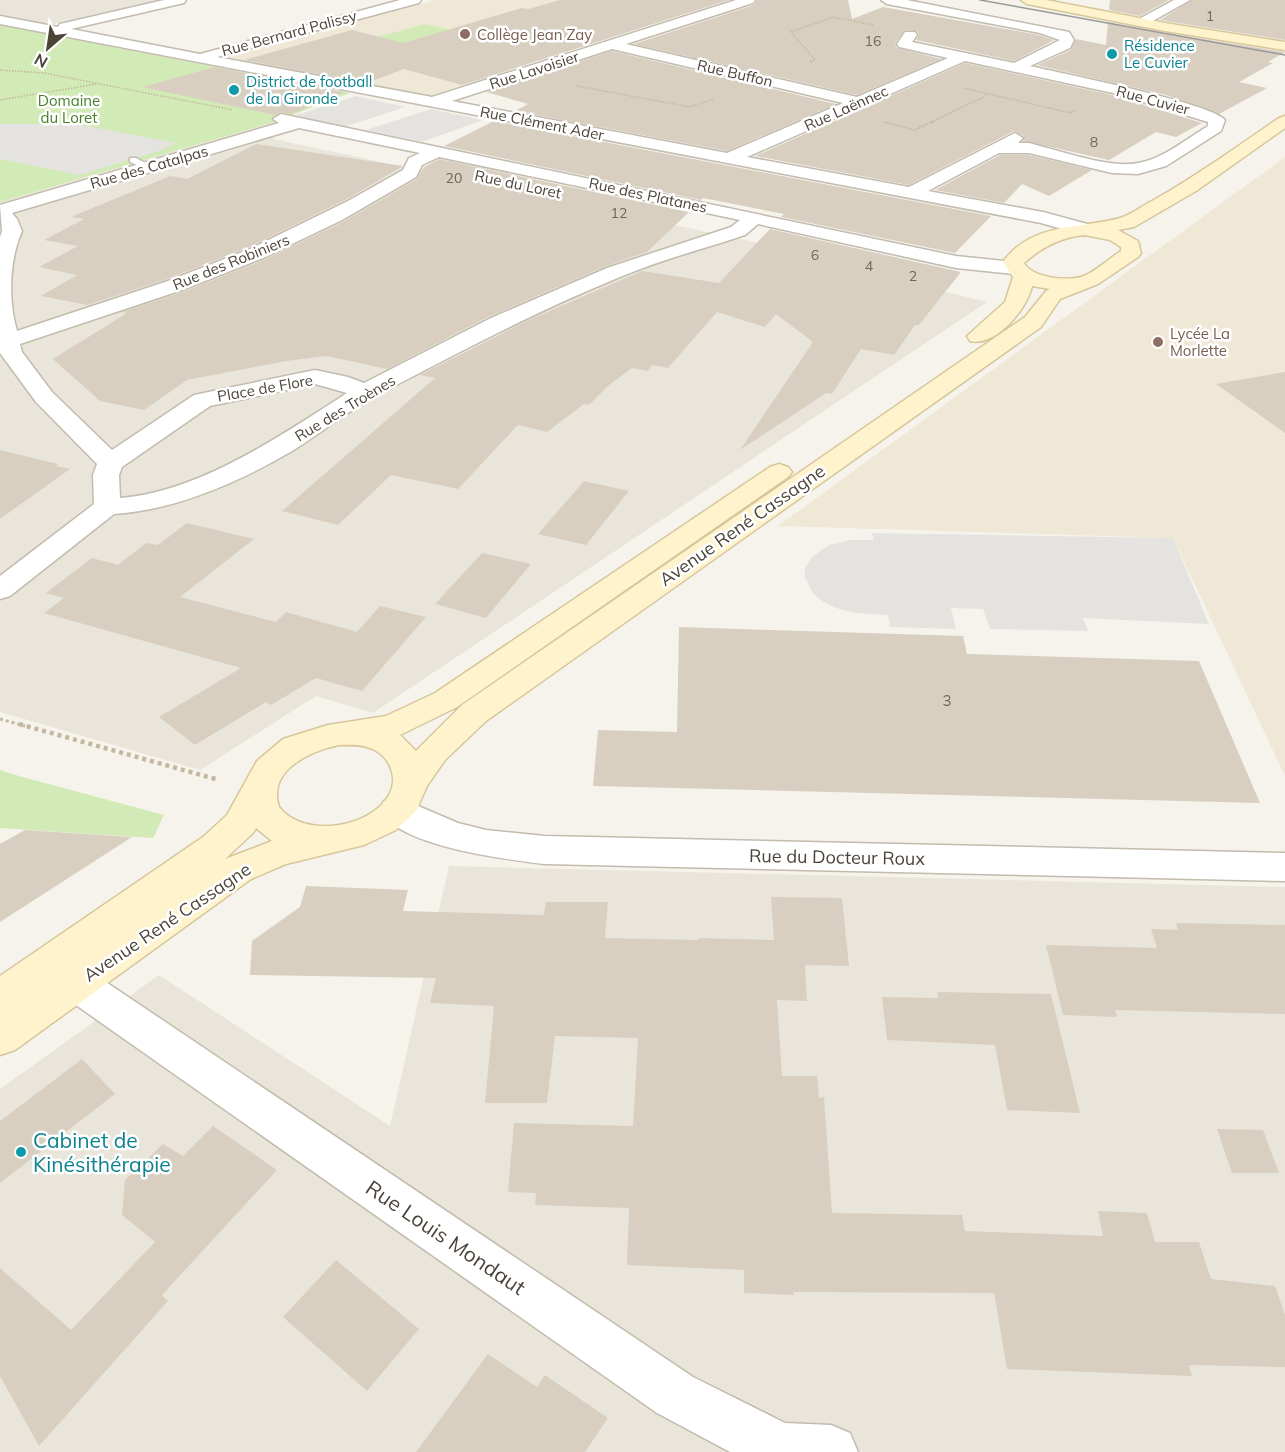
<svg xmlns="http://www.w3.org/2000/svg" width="1285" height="1452" viewBox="0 0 1285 1452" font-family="Mulish,sans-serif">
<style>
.residential{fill:#eae5da}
.education{fill:#efe8d6}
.green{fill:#d2eab5}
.parking{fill:#e5e3e0}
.building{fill:#d8cfc1}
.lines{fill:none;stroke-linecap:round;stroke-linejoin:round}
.lane-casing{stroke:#c2bbae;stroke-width:3}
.street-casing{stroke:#c2bbae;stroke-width:3}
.secondary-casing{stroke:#d6c79b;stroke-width:3}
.path-far3{stroke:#c4b79f;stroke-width:1.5;stroke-dasharray:1.5 1.5;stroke-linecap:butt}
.path-far2{stroke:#c4b79f;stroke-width:2;stroke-dasharray:1.5 1.5;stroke-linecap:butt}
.path-far1{stroke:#c4b79f;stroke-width:3;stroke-dasharray:3 3;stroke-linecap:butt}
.path{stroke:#c4b79f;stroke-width:4.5;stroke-dasharray:4 4;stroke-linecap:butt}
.lane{fill:#fff;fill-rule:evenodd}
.street{fill:#fff;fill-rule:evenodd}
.secondary{fill:#fff3cd;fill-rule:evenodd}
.tram{stroke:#9a9a9a;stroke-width:1.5}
.education-dot{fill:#8d6e63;stroke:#fff;stroke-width:2}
.culture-dot{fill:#0f9aa8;stroke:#fff;stroke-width:2}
.labels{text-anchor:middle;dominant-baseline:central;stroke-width:5;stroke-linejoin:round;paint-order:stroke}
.far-number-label{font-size:14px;fill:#6e675b}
.far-street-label{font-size:15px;fill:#4b4439;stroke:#fff}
.far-education-label{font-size:15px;fill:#785e54;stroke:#fff;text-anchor:start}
.far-culture-label{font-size:15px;fill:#0d838f;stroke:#fff;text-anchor:start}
.far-park-label{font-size:15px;fill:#4a7f2a;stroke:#fff}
.number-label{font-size:15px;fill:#6e675b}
.street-label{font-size:18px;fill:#4b4439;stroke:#fff}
.near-culture-label{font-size:21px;fill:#0d838f;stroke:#fff;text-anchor:start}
.near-street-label{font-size:21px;fill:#4b4439;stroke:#fff}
</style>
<rect width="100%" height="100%" fill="#f6f3ec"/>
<path class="residential" d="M 0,0 L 159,0 L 49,25 L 0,15 Z
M 274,122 L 274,139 L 930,280 L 942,291 L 987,302 L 373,713 L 316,696 L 200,770 L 0,712 L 0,202 Z
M 449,866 L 1285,887 L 1285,1452 L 0,1452 L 0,1089 L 159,975 L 390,1126 Z"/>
<path class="education" d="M 436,0 L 726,0 L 429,96 L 226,57 Z
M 1285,157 L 1285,776 L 1173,538 L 778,526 Z"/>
<path class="green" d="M 426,24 L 510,45 L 359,42 Z
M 0,25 L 350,93 L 274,122 L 0,202 Z
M 0,770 L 19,776 L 164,815 L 153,838 L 0,828 Z"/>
<path class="parking" d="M 356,96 L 405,107 L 341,128 L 293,116 Z
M 431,109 L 483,120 L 422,142 L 366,130 Z
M 0,124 L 75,124 L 176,143 L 162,150 L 79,175 L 0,159 Z
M 872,533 L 1173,538 L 1209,624 L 1083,618 L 1088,631 L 990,629 L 983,609 L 951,608 L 956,629 L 890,627 L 888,615 L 855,613 L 836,608 L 822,601 L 813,593 L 805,578 L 805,568 L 813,556 L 829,545 L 851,540 L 874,540 Z"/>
<path class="building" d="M 560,0 L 729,0 L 462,85 L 404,69 L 367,83 L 244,60 L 352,30 L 403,43 L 522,8 L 528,9 Z
M 757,0 L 848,0 L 852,19 L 883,7 L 1039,35 L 1054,40 L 1014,61 L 916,40 L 919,35 L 917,31 L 905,30 L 895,43 L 897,48 L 941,59 L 857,95 L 634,44 L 754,5 Z
M 1110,0 L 1169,0 L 1140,16 L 1109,10 Z
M 1192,0 L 1285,0 L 1285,40 L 1160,20 Z
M 1108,22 L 1165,33 L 1285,52 L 1268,62 L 1273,63 L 1239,82 L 1267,88 L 1219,114 L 1166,95 L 1037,65 L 1071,50 L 1076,39 L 1106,45 Z
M 612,51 L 836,104 L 727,151 L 515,111 L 528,104 L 486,92 Z
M 965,63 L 1112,95 L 1202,123 L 1176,137 L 1156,132 L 1109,160 L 1023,141 L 1024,136 L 1014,131 L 909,185 L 755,156 Z
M 215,67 L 344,92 L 291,114 L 281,112 L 275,115 L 142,87 Z
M 494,121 L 991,216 L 955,253 L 781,217 L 784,214 L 703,198 L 701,200 L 444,146 Z
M 256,144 L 403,166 L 347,199 L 249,247 L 167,279 L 87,305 L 41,296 L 77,275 L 39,267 L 78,246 L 44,240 L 84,219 L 71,217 L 170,176 L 187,179 Z
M 1000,155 L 1029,155 L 1092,170 L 1049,196 L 1022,184 L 1004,203 L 935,190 Z
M 439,159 L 689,212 L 647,252 L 606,266 L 490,316 L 387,369 L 326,356 L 286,361 L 187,380 L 144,410 L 100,401 L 53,359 L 127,313 L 122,312 L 183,292 L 264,260 L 343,222 L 417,179 L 424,167 Z
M 770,229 L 961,272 L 919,325 L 915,325 L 894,355 L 861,349 L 832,394 L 826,393 L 740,450 L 813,342 L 776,314 L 765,327 L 717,312 L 668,368 L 653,365 L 647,371 L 632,368 L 609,385 L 589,405 L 584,404 L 547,432 L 518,425 L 458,489 L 391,475 L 338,525 L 282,511 L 435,378 L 420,375 L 531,319 L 642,271 L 719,283 Z
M 1285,372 L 1285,433 L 1216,384 Z
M 0,450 L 58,464 L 56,466 L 70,469 L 0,519 Z
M 584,481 L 629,491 L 586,545 L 538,534 Z
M 187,523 L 254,539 L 180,597 L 276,622 L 286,612 L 357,632 L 380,606 L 426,617 L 362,691 L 316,678 L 271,705 L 266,702 L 195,745 L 159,717 L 241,668 L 44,613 L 64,598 L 46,593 L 92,558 L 118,565 L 146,543 L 158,545 Z
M 482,553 L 531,564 L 486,618 L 435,604 Z
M 679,627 L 963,636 L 967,654 L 1199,661 L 1260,803 L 593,786 L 598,730 L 677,732 Z
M 25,830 L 132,837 L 0,922 L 0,844 Z
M 306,886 L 408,890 L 403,911 L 544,915 L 546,902 L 608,902 L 605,938 L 698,940 L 699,938 L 774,940 L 771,897 L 842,898 L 849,966 L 805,965 L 807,1001 L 777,1000 L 782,1076 L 817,1076 L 819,1098 L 824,1097 L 832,1213 L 962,1215 L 965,1231 L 1103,1236 L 1098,1211 L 1147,1213 L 1155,1242 L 1199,1242 L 1211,1279 L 1275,1286 L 1285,1315 L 1285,1367 L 1189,1365 L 1192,1376 L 1007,1369 L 994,1293 L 793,1292 L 794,1295 L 744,1293 L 744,1270 L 627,1265 L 629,1208 L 535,1205 L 536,1193 L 508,1192 L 514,1123 L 633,1126 L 638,1038 L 555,1036 L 547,1103 L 485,1103 L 494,1006 L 430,1003 L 436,978 L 250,975 L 252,941 L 300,907 Z
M 1176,923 L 1285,925 L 1285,1014 L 1115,1010 L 1117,1017 L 1063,1015 L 1046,945 L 1157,948 L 1151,929 L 1178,930 Z
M 937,992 L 1051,994 L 1080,1113 L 1007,1110 L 995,1045 L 887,1040 L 882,997 L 938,998 Z
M 82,1059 L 115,1094 L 0,1183 L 0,1121 Z
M 213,1126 L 277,1170 L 162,1295 L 168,1301 L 39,1446 L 0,1376 L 0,1268 L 71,1330 L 155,1242 L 122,1215 L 125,1180 L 163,1144 L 183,1156 Z
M 1217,1129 L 1263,1130 L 1279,1173 L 1232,1173 Z
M 336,1260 L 419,1329 L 367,1391 L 283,1317 Z
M 488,1354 L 537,1387 L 545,1375 L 608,1418 L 585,1452 L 416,1452 Z"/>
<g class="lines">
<defs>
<path id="lane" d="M 130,158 L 136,158 L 153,167 L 148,170 L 130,162 Z"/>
<path id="street" d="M 164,0 L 186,0 L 184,3 L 71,29 L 200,54 L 400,0 L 421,0 L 419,3 L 217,57 L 432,97 L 736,0 L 755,0 L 753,3 L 626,44 L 857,97 L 948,58 L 899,47 L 897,44 L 905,32 L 915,32 L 917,35 L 912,42 L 1014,63 L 1060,40 L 1040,33 L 887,4 L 881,0 L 907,0 L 1069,32 L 1074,40 L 1070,48 L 1030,66 C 1060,73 1211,103 1225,120 L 1221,131 L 1166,166 L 1138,174 L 1112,173 L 1029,153 L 999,153 L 928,191 L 1043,212 L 1091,225 L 1094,229 L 1091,233 L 1084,235 L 1041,223 L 0,24 L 0,16 L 58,27 L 60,24 ZM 612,49 L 843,103 L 727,153 L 452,101 ZM 965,61 L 1113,93 L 1208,122 L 1208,126 C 1186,139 1163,159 1138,163 C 1111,169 1057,150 1029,143 L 1018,143 L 1023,138 L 1015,133 L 909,187 L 747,157 Z
M 1174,0 L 1190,0 L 1151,22 L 1146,23 L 1139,19 Z
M 281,114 L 956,256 L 1014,262 L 1021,264 L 1024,268 L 1021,272 L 1014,274 L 956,268 L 758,224 L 745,235 C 703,249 660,260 620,277 C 539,310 461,351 383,392 C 351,408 323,432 292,451 C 239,482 176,510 114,514 L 10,596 L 0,599 L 0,576 L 94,504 L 93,475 L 97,464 L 36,402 L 0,353 L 0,237 L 2,231 L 0,205 L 279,123 L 273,119 ZM 299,128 L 420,153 L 409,158 L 403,170 L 348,201 L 250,249 L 168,281 L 17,331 C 8,300 9,261 22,231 L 17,219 L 12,213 ZM 439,157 L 740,220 L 731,227 L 607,268 L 491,318 L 364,383 L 348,377 L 315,370 L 194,395 L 112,450 L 52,392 L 22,352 L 20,344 L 182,290 L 263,258 L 342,220 L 416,177 L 422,165 ZM 315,384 L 347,393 C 282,435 199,492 120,498 L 119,475 L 122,467 L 210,406 Z
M 397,797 L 458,823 L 486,830 L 545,836 L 1285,853 L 1285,881 L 545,864 C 504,859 401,847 379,810 L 384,801 Z
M 56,951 L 70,956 L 91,972 L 693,1377 L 785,1423 L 831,1425 L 850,1433 L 858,1452 L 730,1452 L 657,1413 L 63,996 L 42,978 L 36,967 L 42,956 Z"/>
<path id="secondary" d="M 1021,0 L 1046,0 L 1165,23 L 1285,42 L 1285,50 L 1165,31 L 1027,4 Z
M 1285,116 L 1285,128 L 1196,191 L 1134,227 L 1118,230 L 1138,241 L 1141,253 L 1138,257 L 1098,284 L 1060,299 L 1041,327 L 486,721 L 445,760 L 427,786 L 416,811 L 396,830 L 364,845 L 286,864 L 251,879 L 15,1050 L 0,1055 L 0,976 L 203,837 L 227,815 L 257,761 L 283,739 L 328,725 L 386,716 L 435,693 L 770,467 L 779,464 L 788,467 L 792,472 L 788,477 L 457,707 L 400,735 L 416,751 L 462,705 L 1025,317 L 1046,291 L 1050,289 L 1032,286 C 1027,309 996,347 970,341 L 967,336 L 1005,302 L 1013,277 L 1003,262 C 1031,222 1081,229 1120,218 C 1131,215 1142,206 1152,201 C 1197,176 1238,146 1279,118 ZM 1085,235 L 1110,240 L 1121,247 L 1121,251 C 1110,258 1094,273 1081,277 C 1066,281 1032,278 1024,263 C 1042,247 1061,237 1085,235 ZM 339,745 C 348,745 358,744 367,747 C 387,752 400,775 389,795 C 371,828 303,839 279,807 C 267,770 310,751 339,745 ZM 256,828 L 272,841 L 225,859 L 253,833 Z"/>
</defs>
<use href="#lane" class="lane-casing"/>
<use href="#street" class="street-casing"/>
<use href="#secondary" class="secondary-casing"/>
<path class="path-far3" d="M 810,62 L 815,60 L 791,32 L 833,17 L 873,25
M 0,70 L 44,73 L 233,110
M 577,86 L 690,107 L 713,99
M 963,88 L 1071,113 L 1075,111
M 0,100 L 96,84
M 931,122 L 988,95"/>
<path class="path-far2" d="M 884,122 L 915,130 L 934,121"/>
<path class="path-far1" d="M 0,719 L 25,726"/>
<path class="path" d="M 19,724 L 219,780"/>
<use href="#lane" class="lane"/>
<use href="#street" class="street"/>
<use href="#secondary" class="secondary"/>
<path class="tram" d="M 980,0 L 1285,55"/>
</g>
<g class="education-dot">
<circle cx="465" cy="34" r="6"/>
<circle cx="1158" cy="342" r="6"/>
</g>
<g class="culture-dot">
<circle cx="1112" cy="54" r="6"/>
<circle cx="234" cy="90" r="6"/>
<circle cx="21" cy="1152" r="6"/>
</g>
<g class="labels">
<g class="far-number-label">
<text x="1210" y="16">1</text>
<text x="873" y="41">16</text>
<text x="1094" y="142">8</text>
<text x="454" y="178">20</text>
<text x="619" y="213">12</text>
<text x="815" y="255">6</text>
<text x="869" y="266">4</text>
<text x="913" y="276">2</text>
</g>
<g class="far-street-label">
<text transform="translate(289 33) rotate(-15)">Rue Bernard Palissy</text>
<text transform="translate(534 70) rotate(-18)">Rue Lavoisier</text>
<text transform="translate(735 73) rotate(13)">Rue Buffon</text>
<text transform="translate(1153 100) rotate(15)">Rue Cuvier</text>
<text transform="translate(846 108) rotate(-24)">Rue Laënnec</text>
<text transform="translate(542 123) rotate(11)">Rue Clément Ader</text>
<text transform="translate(149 167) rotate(-16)">Rue des Catalpas</text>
<text transform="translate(518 184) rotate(12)">Rue du Loret</text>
<text transform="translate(648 195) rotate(12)">Rue des Platanes</text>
<text transform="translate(231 262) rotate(-22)">Rue des Robiniers</text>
<text transform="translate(265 388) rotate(-10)">Place de Flore</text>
<text transform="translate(345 408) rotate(-31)">Rue des Troènes</text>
</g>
<g class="far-education-label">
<text x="477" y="34">Collège Jean Zay</text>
<text x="1170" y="333">Lycée La<tspan x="1170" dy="17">Morlette</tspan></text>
</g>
<g class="far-culture-label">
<text x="1124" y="45">Résidence<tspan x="1124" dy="17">Le Cuvier</tspan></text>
<text x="246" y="81">District de football<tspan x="246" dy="17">de la Gironde</tspan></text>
</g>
<g class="far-park-label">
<text x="69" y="100">Domaine<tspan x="69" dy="17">du Loret</tspan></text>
</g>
<g class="number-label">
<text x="947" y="700">3</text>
</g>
<g class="street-label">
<text transform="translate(742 525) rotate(-35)">Avenue René Cassagne</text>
<text transform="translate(837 857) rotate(1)">Rue du Docteur Roux</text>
<text transform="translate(167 922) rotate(-34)">Avenue René Cassagne</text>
</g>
<g class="near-culture-label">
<text x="33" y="1140">Cabinet de<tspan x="33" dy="24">Kinésithérapie</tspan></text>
</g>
<g class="near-street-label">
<text transform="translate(446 1237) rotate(34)">Rue Louis Mondaut</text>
</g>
</g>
<g transform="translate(48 48) rotate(209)" stroke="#ffffff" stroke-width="4.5" paint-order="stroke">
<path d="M0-4.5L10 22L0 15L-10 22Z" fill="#4b4439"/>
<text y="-9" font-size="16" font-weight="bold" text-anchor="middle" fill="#4b4439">N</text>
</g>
</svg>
